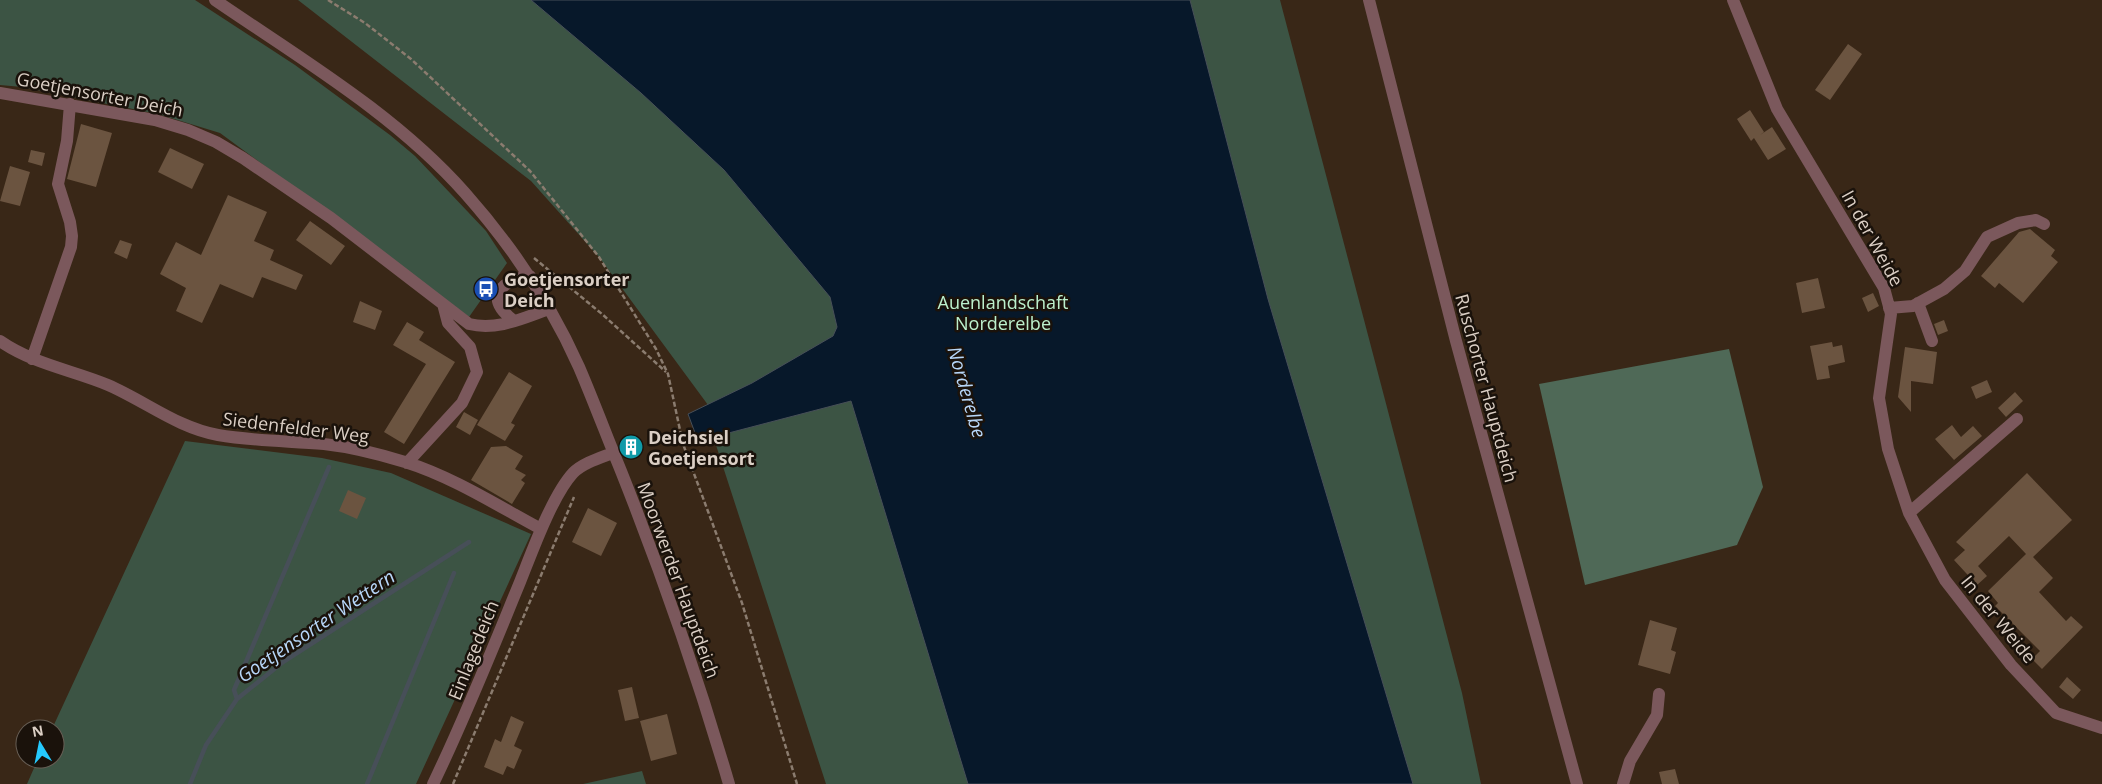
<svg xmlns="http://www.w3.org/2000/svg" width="2102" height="784" viewBox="0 0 2102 784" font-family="'Open Sans',sans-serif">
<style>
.green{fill:#3c5444}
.forest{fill:#4f6957}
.water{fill:#07182a;stroke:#474f58}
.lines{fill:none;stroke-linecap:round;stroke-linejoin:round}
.stream{stroke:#474f58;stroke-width:4.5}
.building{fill:#6b5440}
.path{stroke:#8b7c6f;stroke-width:2.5;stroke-dasharray:5 2.5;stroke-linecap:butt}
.minor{stroke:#7b585c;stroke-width:12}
.labels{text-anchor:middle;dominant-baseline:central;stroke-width:5;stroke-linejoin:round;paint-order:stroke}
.street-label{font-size:18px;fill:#dbcfc5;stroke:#1a120b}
.poi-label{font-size:18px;font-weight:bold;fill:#dbcfc5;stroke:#1a120b;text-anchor:start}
.park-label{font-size:18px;fill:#bcf0cd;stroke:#1a120b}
.water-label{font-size:19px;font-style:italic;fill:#b7d6f8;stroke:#1a120b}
</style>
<rect width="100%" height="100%" fill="#392717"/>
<path class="green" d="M 0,0 L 195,0 L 295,65 L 390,135 L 415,156 L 486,231 L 507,263 L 469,317 L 220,133 L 158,114 L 22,87 L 0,85 Z
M 298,0 L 1280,0 L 1462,693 L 1481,784 L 826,784 L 715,442 L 708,405 L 599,257 L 531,181 Z
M 185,441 L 322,458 L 391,473 L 531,534 L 416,784 L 27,784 L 38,759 L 55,759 L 55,729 L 52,729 Z
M 642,771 L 646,784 L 583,784 Z"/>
<path class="forest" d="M 1729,349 L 1763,487 L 1737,545 L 1585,585 L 1539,384 Z"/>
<path class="water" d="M 531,0 L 1190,0 L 1268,299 L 1413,784 L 968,784 L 851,401 L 698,441 L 688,414 L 752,383 L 833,336 L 837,327 L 830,297 L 724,170 L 641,93 Z"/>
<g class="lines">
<path class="stream" d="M 237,699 L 234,690 L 329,467
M 190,784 L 206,745 L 237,699 L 283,662 L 469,542
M 367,784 L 454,573"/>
</g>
<path class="building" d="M 1848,44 L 1862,54 L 1830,100 L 1815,90 Z
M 1750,110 L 1764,132 L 1760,135 L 1772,127 L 1786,149 L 1768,160 L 1754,138 L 1751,141 L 1737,119 Z
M 81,124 L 112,133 L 96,187 L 67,179 Z
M 170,148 L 204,164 L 192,189 L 158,172 Z
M 31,150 L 45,153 L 42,166 L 28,162 Z
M 10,166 L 30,172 L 20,206 L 0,201 Z
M 228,195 L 267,212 L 254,241 L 274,250 L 270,260 L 303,275 L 296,290 L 262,277 L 253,298 L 220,284 L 202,323 L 176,311 L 186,288 L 160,274 L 176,242 L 201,255 Z
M 310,221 L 345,246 L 331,265 L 296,240 Z
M 2030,229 L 2055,250 L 2051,256 L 2058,262 L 2023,303 L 1999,283 L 1995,288 L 1981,276 L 2019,232 Z
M 120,240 L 132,244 L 127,259 L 114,253 Z
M 1818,278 L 1825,308 L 1802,313 L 1796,283 Z
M 1873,293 L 1879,306 L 1868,312 L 1862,298 Z
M 360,301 L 382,311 L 375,330 L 353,322 Z
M 1944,320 L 1948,331 L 1938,335 L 1934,324 Z
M 407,322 L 424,332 L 419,340 L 455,362 L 404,444 L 384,432 L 426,364 L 393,345 Z
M 1832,342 L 1833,347 L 1842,345 L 1845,362 L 1828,366 L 1830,378 L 1817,380 L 1810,346 Z
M 1905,347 L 1937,352 L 1933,384 L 1911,381 L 1911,412 L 1898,397 Z
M 509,372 L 532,386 L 511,423 L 515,425 L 505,441 L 477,425 Z
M 1987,380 L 1992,392 L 1976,399 L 1971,387 Z
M 2015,392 L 2023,401 L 2006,417 L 1998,408 Z
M 464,412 L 478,420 L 470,435 L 456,427 Z
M 1952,425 L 1961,437 L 1973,426 L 1982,436 L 1954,460 L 1935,439 Z
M 506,446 L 523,456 L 515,469 L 526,475 L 521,480 L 525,483 L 512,504 L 471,480 L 491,447 Z
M 2027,473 L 2072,520 L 2033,557 L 2053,578 L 2039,592 L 2066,621 L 2071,616 L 2083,627 L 2042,669 L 2032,659 L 2040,651 L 1995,606 L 1998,603 L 1988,591 L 2026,554 L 2009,536 L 1978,566 L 1987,576 L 1977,585 L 1954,560 L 1965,550 L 1956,542 Z
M 348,490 L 366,498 L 357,519 L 339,511 Z
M 588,508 L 617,523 L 601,556 L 572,542 Z
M 1650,620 L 1677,628 L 1671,650 L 1676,652 L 1670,674 L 1638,665 Z
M 2067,677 L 2081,690 L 2073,699 L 2059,687 Z
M 632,687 L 639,718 L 625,721 L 618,690 Z
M 667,714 L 677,754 L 651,761 L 640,721 Z
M 511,716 L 524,722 L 514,746 L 522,750 L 514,769 L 507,766 L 503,775 L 484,767 L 495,739 L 501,742 Z
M 1675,769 L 1679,784 L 1662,784 L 1659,772 Z"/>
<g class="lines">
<path class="path" d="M 328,0 L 365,23 L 411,59 L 530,171 L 599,257 L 656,349 L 668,374 L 683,444 L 742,603 L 797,784
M 534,258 L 602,314 L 666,372
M 453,784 L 574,497"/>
<path class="minor" d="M 215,0 C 301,59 395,114 465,193 C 511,245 551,304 579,367 C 594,402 607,437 621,471 C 662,574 698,678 729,784
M 1369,0 L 1456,341 L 1577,784
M 1733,0 L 1777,109 L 1884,288 L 1891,314 L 1879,398 L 1888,449 L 1909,513 L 1945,580 L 2011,665 L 2056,713 L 2102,728
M 0,93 L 155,120 L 188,130 L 216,142 L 243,158 L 331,218 L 469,324 C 497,331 523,318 549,309
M 1918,303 L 1932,341
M 1889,308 L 1913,306 L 1944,289 L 1965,271 L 1987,237 L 2018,223 L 2036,220 L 2044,224
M 514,321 C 485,299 498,281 530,276
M 0,341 C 33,364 72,370 108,385 C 145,401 178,428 218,435 C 253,441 289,441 324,444 C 351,447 379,454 405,462 C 453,477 498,506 541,529
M 32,359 L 71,247 L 72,236 L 70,222 L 58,184 L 67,141 L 70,104
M 407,463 L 462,403 L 477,372 L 470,347 L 448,323 L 443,304
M 1909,513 L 2017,419
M 433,784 C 465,718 492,650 520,582 C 532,552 552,496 573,473 C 583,463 600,458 613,453
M 1623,784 L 1630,761 L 1657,715 L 1659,694"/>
</g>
<defs>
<symbol id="bus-disc" viewBox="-11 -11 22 22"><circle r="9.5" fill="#1a4fb4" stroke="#1a120b"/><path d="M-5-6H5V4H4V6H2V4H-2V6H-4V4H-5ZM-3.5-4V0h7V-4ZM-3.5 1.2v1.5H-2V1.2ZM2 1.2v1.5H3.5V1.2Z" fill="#fff"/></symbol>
<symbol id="building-disc" viewBox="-11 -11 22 22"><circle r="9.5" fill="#0f9aa8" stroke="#1a120b"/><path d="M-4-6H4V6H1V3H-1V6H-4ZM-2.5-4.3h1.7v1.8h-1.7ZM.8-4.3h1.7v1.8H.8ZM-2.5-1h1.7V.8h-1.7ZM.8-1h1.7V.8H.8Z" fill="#fff"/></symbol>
</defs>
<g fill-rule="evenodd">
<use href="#bus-disc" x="472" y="275" width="28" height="28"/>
<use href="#building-disc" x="617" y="433" width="28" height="28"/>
</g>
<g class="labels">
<g class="street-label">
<text transform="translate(100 94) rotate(11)">Goetjensorter Deich</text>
<text transform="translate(1873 238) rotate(61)">In der Weide</text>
<text transform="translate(1487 388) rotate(75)">Ruschorter Hauptdeich</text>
<text transform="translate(296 427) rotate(7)">Siedenfelder Weg</text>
<text transform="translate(679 580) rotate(70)">Moorwerder Hauptdeich</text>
<text transform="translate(1999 619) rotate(51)">In der Weide</text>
<text transform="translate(473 650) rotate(-68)">Einlagedeich</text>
</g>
<g class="poi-label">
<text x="504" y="279">Goetjensorter<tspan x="504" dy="21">Deich</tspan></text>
<text x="648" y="437">Deichsiel<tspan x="648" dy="21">Goetjensort</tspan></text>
</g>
<g class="park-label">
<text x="1003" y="302">Auenlandschaft<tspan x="1003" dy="21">Norderelbe</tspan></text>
</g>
<g class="water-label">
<text transform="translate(967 392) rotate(74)">Norderelbe</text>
<text transform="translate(316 626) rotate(-34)">Goetjensorter Wettern</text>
</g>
</g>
<g transform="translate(40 744) rotate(350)"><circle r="24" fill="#1a120b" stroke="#675e55"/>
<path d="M0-4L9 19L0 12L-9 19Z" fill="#25c9fe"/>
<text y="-8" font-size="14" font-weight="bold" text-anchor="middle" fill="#dbcfc5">N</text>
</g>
</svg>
